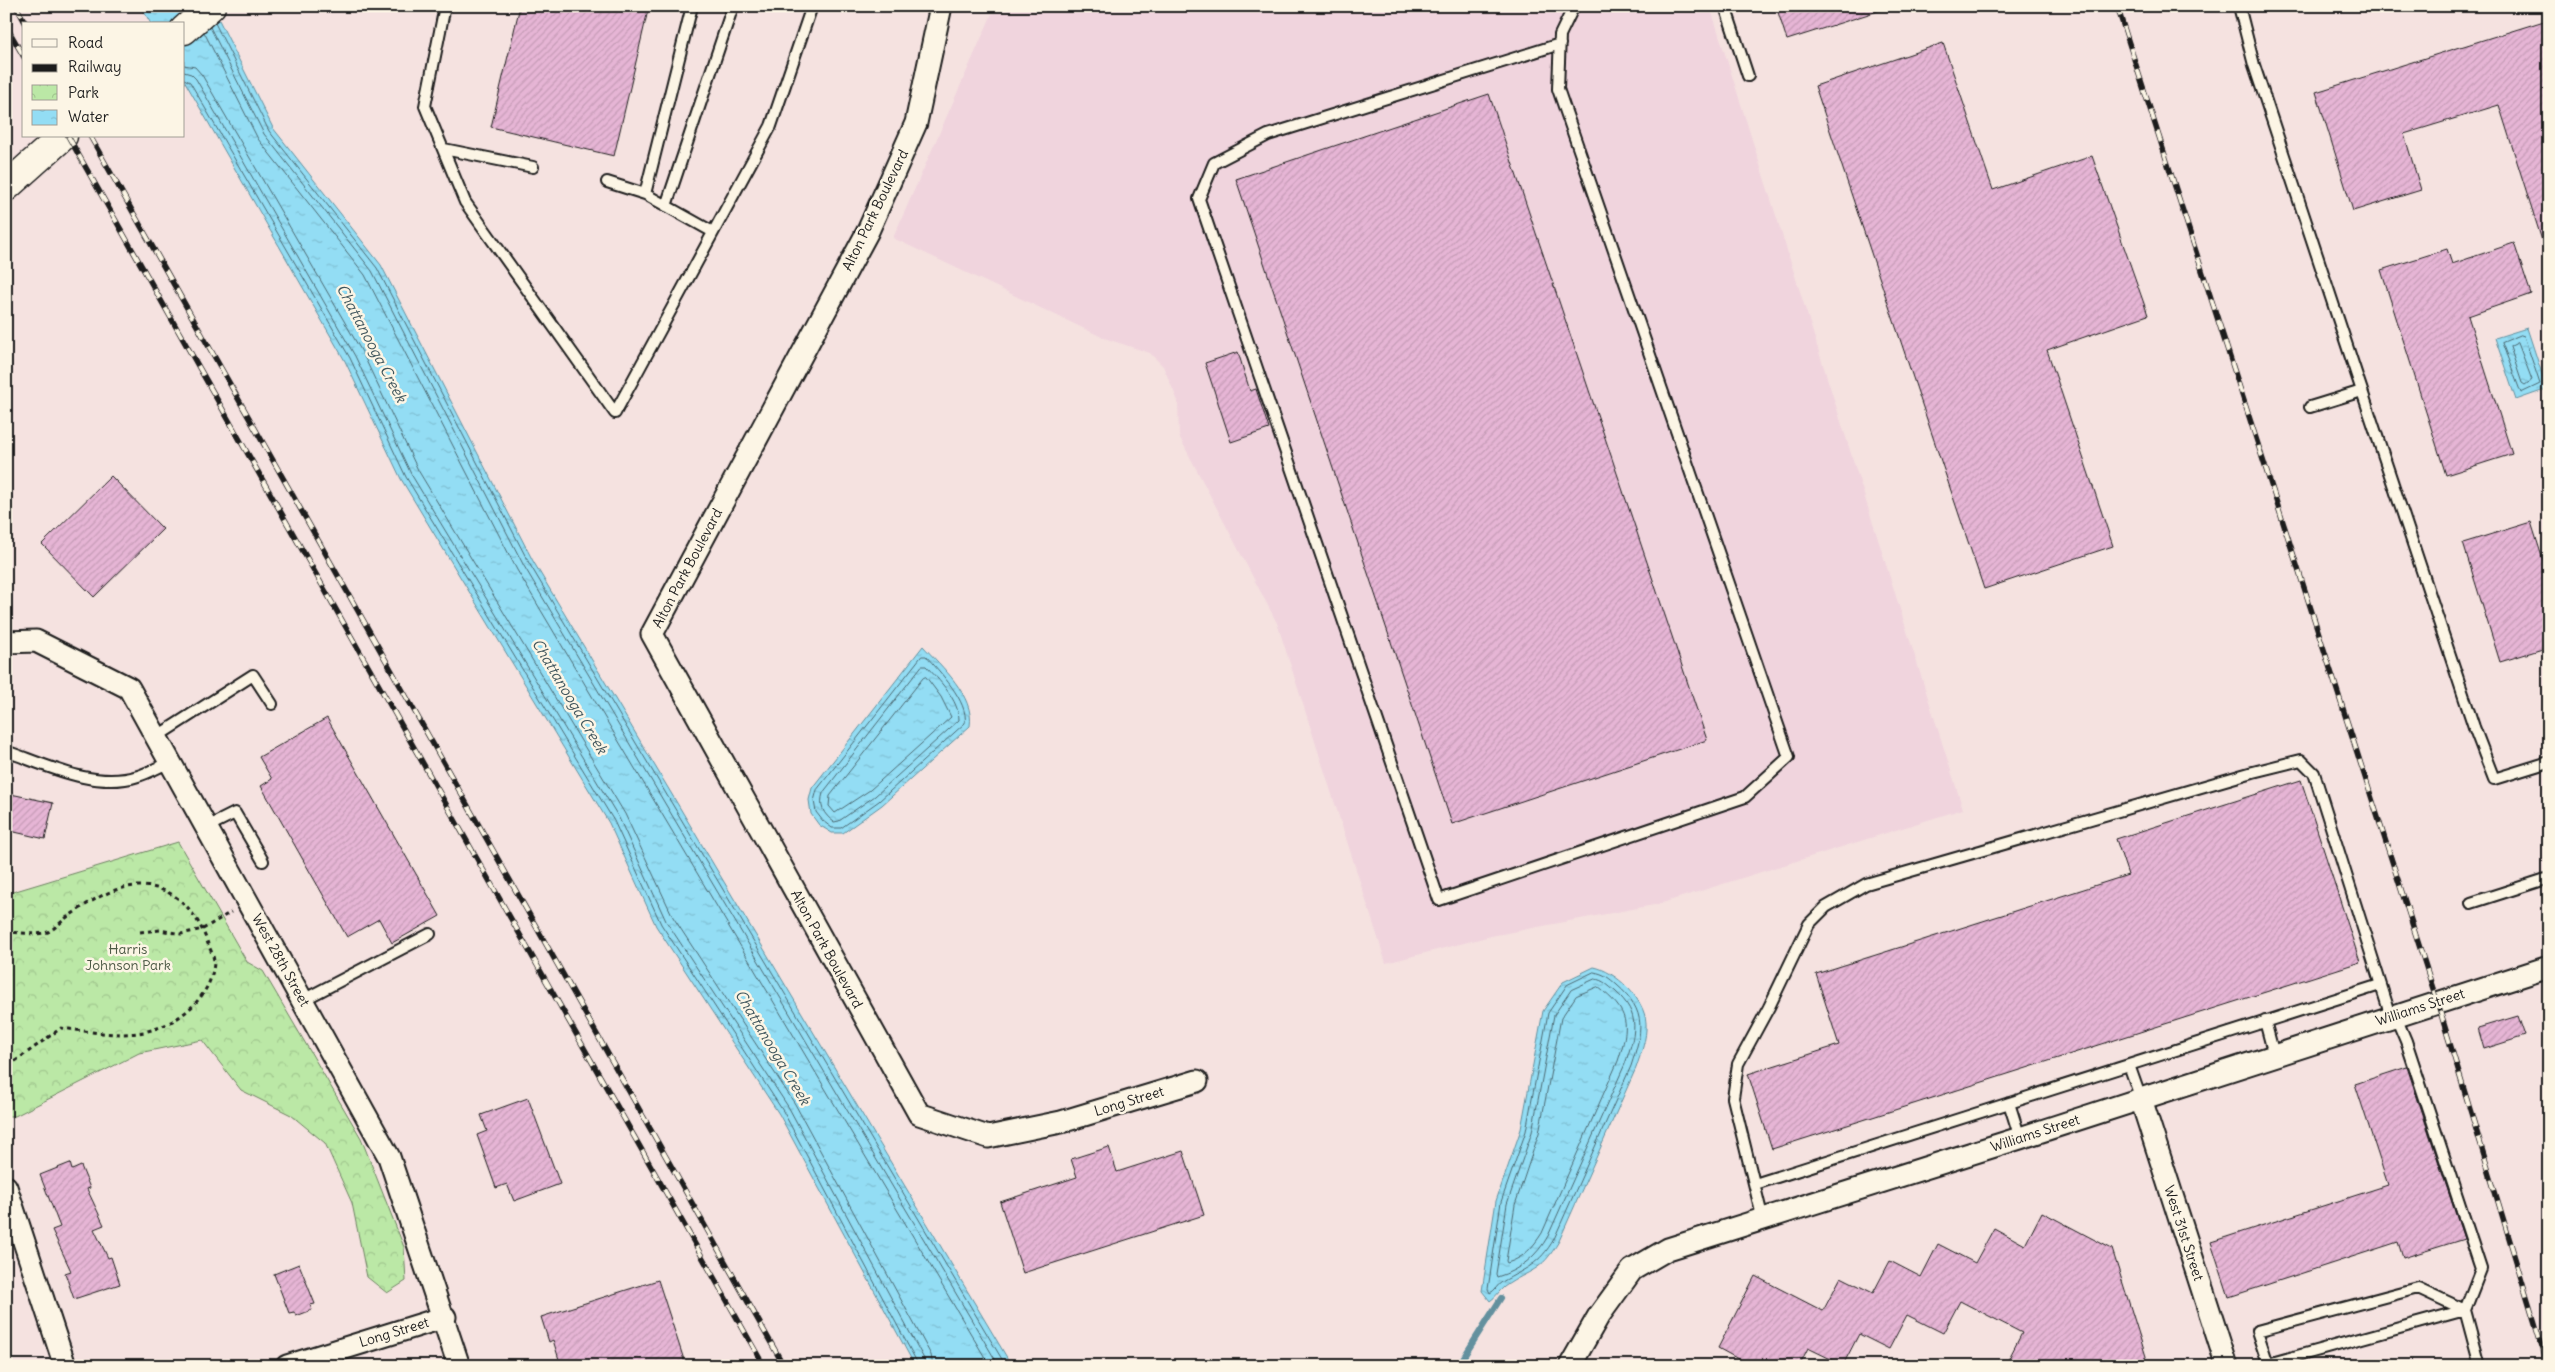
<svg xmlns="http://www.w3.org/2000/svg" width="2555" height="1372" viewBox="0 0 2555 1372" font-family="Delius,sans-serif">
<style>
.built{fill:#f0d4dd}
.park{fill:url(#park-crowns);stroke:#6c8261}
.water{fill:url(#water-ripples);stroke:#63909e}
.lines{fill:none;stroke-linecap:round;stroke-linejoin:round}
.shore{stroke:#4c6972;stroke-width:1}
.stream{stroke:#63909e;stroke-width:6}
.building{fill:url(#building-hatch);stroke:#1c1c1c}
.service-casing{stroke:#1c1c1c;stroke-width:14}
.minor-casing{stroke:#1c1c1c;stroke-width:25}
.secondary-casing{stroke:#1c1c1c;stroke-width:31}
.path{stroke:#1c1c1c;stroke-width:3;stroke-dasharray:4 4;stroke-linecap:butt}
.service{stroke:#fcf5e5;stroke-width:10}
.minor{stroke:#fcf5e5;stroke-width:21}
.secondary{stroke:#fcf5e5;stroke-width:28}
.rail-casing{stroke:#1c1c1c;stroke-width:5.5}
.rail{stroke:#fcf5e5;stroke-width:4;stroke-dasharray:11;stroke-linecap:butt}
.labels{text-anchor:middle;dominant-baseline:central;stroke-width:5;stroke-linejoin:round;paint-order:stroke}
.street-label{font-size:14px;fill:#1c1c1c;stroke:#fcf5e5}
.park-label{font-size:14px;fill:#4c5945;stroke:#fcf5e5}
.water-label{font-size:15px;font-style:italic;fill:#40565d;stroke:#fcf5e5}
</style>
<defs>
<pattern id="park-crowns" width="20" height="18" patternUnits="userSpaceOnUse" patternTransform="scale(1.25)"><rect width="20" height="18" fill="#bbe8a6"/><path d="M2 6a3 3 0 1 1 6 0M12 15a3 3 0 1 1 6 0" fill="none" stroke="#a0c68e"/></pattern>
<pattern id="water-ripples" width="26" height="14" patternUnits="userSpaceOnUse" patternTransform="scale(1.25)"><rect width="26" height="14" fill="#93ddf4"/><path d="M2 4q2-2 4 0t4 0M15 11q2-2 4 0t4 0" fill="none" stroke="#7ebdd1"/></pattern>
<pattern id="building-hatch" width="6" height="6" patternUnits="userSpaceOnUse" patternTransform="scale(1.25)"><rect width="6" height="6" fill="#e6b5d5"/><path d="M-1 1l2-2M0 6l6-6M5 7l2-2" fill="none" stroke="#c59bb6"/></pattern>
</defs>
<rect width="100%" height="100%" fill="#f5e2e0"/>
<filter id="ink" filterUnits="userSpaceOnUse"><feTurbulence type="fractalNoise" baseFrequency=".02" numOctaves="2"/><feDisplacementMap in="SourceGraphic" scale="10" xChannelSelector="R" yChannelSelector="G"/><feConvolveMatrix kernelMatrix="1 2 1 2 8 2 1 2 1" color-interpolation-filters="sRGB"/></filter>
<g filter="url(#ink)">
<path class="built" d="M 1016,6 L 1710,6 L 1963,809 L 1659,904 L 1491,936 L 1386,963 L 1277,623 L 1179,436 L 1178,401 L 1163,366 L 1150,353 L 1104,338 L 893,238 L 992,14 Z"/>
<path class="park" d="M 178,842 L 247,962 L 263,971 L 361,1138 L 404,1247 L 406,1281 L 387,1293 L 367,1277 L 352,1203 L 325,1143 L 291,1115 L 241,1090 L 202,1040 L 139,1053 L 15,1116 L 6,1116 L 6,894 Z"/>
<path class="water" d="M 141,6 L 212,6 L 273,128 L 381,265 L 533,561 L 1012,1366 L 915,1366 L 779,1114 L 656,926 L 609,823 L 401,479 L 345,361 L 184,80 L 184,24 L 151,24 Z
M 2527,328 L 2547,389 L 2516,400 L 2495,338 Z
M 923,646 C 941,666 975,696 970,726 L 882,805 L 843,833 L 832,833 L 819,825 L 811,814 L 809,800 L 812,788 Z
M 1594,967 C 1615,971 1645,999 1646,1023 C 1647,1039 1641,1053 1636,1068 L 1559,1241 C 1540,1274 1531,1268 1504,1287 C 1499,1291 1496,1297 1490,1301 L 1482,1291 L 1496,1201 L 1521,1129 L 1543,1011 L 1563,982 Z"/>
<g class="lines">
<path class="shore" d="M 215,23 L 269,131 L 377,268 L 529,563 L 1006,1366
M 210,27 L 264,134 L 372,271 L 524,566 L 999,1366
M 204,32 L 258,139 L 365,275 L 517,570 L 990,1366
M 184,65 L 195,67 L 202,75 L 362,352 L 418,470 L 625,814 L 673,917 L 795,1104 L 931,1355 L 933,1366
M 184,72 L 191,74 L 196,79 L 355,356 L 411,474 L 619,818 L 666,921 L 789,1108 L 924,1359 L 926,1366
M 184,79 L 190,82 L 350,358 L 406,477 L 614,821 L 661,924 L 783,1111 L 919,1366
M 2521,335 L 2524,336 L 2540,384 L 2521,393 L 2502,343 Z
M 2518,343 L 2532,380 L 2525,385 L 2522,383 L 2510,347 Z
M 922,656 L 926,656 C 939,671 969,702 965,723 L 879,801 L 841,828 L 832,828 L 823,821 L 816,812 L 814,801 L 817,790 Z
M 922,666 L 926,666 C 939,680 959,700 959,720 L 875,796 L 839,821 L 834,822 C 823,814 819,806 823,793 Z
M 926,677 L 941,697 L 951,717 L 870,790 L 835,813 L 829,806 L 830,796 L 923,678 Z
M 1594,972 C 1605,974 1609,978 1617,985 C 1648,1012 1642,1032 1631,1066 L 1554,1239 C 1539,1265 1526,1268 1502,1282 C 1497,1285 1495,1291 1490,1293 L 1488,1289 L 1501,1202 L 1526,1131 L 1548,1013 L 1567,985 Z
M 1595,979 C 1604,980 1608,986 1615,991 C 1642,1015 1635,1034 1625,1064 L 1548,1236 C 1537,1256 1520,1270 1497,1277 L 1496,1274 L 1507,1204 L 1532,1132 L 1554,1015 L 1571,990 Z
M 1598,987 C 1630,1012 1630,1024 1618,1061 L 1542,1233 C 1533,1247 1524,1258 1507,1263 L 1506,1261 L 1515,1205 L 1539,1133 L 1561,1018 L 1576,996 Z"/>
<path class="stream" d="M 1458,1366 L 1501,1298"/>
</g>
<path class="building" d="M 520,6 L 649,6 L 614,156 L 491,127 Z
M 1776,6 L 1880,6 L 1881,10 L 1787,40 Z
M 2544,21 L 2549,36 L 2549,249 L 2545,250 L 2499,105 L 2404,134 L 2421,190 L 2353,211 L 2316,92 Z
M 1943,43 L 1993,190 L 2092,156 L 2148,315 L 2047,350 L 2113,546 L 1984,589 L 1815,86 Z
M 1489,94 L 1707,740 L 1452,824 L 1236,179 Z
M 2514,243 L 2531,294 L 2468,316 L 2512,454 L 2446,475 L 2381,270 L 2447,249 L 2452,264 Z
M 1238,352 L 1250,391 L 1256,389 L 1269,429 L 1231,442 L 1205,363 Z
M 111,476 L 163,529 L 94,597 L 42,544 Z
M 2531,522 L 2549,579 L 2549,647 L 2500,662 L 2463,543 Z
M 327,718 L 440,916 L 392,943 L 379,919 L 347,937 L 261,786 L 272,779 L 259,757 Z
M 2301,780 L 2360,962 L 1772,1149 L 1748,1074 L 1839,1045 L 1816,974 L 2128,875 L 2116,839 Z
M 6,793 L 53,803 L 45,839 L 6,830 Z
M 2518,1016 L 2525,1036 L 2484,1049 L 2478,1028 Z
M 2407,1067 L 2464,1239 L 2403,1258 L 2398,1242 L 2229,1297 L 2211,1242 L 2388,1185 L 2355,1084 Z
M 528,1098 L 560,1184 L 514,1201 L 507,1184 L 496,1188 L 477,1135 L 487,1131 L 481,1115 Z
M 1109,1147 L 1117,1172 L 1183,1151 L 1204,1215 L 1023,1273 L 1000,1202 L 1077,1177 L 1071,1159 Z
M 70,1163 L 72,1170 L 81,1166 L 90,1188 L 87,1189 L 104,1225 L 94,1229 L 108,1258 L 111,1257 L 120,1284 L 74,1299 L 65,1273 L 71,1271 L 52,1230 L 60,1227 L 40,1175 Z
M 2042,1212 L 2112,1249 L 2149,1366 L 2005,1366 L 2022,1333 L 1960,1301 L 1943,1333 L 1907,1315 L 1889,1349 L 1859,1334 L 1843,1365 L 1808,1348 L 1799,1366 L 1751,1366 L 1718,1348 L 1755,1276 L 1823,1311 L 1841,1277 L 1873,1293 L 1890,1261 L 1921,1277 L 1938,1244 L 1975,1263 L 1994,1228 L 2025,1245 Z
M 299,1264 L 315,1304 L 310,1305 L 312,1310 L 296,1316 L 294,1312 L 289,1313 L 274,1274 Z
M 658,1280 L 686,1366 L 561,1366 L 553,1340 L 549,1342 L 541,1317 Z"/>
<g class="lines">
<defs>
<path id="service" d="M 445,6 L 425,106 L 465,202 L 615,413 L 771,126 L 812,6
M 1725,6 L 1748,76
M 2239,6 L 2254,65 L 2362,391 L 2310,407
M 1560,44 L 1268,135 L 1214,163 L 1199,199 L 1439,900 L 1745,797 L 1789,757 L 1558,89 L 1560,35 L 1574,6
M 444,149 L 533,167
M 607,182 L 645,194 L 692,6
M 645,194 L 713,232
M 666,206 L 733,6
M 2362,391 L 2474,727 L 2494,779 L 2549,762
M 156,737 L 253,675 L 272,704
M 6,751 C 46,765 95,790 138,776 C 149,773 160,766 170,762
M 207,827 L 235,813 L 263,861
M 2471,903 L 2549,878
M 303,1000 L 430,934
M 2395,1015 L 2406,1041 L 2481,1269 L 2465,1310 L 2480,1366
M 2265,1021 L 2274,1055
M 2129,1065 L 2141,1099
M 2009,1103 L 2020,1138
M 1755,1184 L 2380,985
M 1763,1220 L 1733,1098 L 1738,1064 L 1769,1007 L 1809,924 L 1826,907 L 1866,884 L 2253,772 L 2301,760 L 2314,773 L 2391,1017
M 2418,1288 L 2465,1310 L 2268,1364 L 2257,1331 Z"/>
<path id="minor" d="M 941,6 L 916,123 L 868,231 L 652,634 L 919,1114 L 988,1137 L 1061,1122 L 1197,1081
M 6,642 L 36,641 L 129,688 L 389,1157 L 459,1366
M 2141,1099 L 2227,1366
M 6,1187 L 65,1366
M 287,1366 L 445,1317
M 1570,1366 L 1598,1317 L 1632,1270 L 1668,1249 L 2020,1138 L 2549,967"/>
<path id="secondary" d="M 184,30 L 211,6
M 6,187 L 63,136"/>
</defs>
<use href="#service" class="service-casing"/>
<use href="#minor" class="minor-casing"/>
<use href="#secondary" class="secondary-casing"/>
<path class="path" d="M 6,932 C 18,932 37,936 48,932 C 54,929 61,922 66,918 C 88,903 113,885 142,886 C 177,887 198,914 208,944 C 210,949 214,956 214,962 C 212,1000 172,1029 137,1033 C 112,1036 86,1031 61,1028 L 14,1062 L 6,1064
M 140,932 L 160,930 L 181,934 L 203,929 L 231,912"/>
<use href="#service" class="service"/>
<use href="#minor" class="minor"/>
<use href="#secondary" class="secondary"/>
<defs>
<path id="rail" d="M 16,6 L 26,24
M 2117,6 L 2437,1001 L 2548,1366
M 6,26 L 24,57
M 68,136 L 764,1366
M 90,136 L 784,1366"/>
</defs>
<use href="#rail" class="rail-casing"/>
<use href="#rail" class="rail"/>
</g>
</g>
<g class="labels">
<g class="street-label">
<text transform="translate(875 210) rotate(-64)">Alton Park Boulevard</text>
<text transform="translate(687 568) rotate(-62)">Alton Park Boulevard</text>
<text transform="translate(827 949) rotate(61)">Alton Park Boulevard</text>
<text transform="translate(281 960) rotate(61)">West 28th Street</text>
<text transform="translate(2420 1007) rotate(-18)">Williams Street</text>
<text transform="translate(1129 1101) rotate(-17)">Long Street</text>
<text transform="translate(2035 1133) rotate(-18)">Williams Street</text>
<text transform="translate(2184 1233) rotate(72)">West 31st Street</text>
<text transform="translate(394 1332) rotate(-17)">Long Street</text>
</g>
<g class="park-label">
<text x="128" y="949">Harris<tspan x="128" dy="16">Johnson Park</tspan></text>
</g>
<g class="water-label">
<text transform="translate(372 343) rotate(62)">Chattanooga Creek</text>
<text transform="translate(570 696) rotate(59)">Chattanooga Creek</text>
<text transform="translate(773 1047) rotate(59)">Chattanooga Creek</text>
</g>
</g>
<rect width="2555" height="1372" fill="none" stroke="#fcf5e5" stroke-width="25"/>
<rect x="12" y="12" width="2530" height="1347" fill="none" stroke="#1c1c1c" stroke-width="2" filter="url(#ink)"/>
<rect x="22" y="22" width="162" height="115" fill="#fcf5e5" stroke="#a29e95"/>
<rect x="32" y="39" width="25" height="8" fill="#fcf5e5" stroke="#a29e95"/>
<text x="68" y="48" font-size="15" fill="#1c1c1c">Road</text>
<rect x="32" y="64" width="25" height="8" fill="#1c1c1c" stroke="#a29e95"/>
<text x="68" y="72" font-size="15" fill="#1c1c1c">Railway</text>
<rect x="32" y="85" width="25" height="15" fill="url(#park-crowns)" stroke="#a29e95"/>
<text x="68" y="98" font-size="15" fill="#1c1c1c">Park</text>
<rect x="32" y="110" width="25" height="15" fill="url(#water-ripples)" stroke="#a29e95"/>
<text x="68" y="122" font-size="15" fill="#1c1c1c">Water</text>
</svg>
